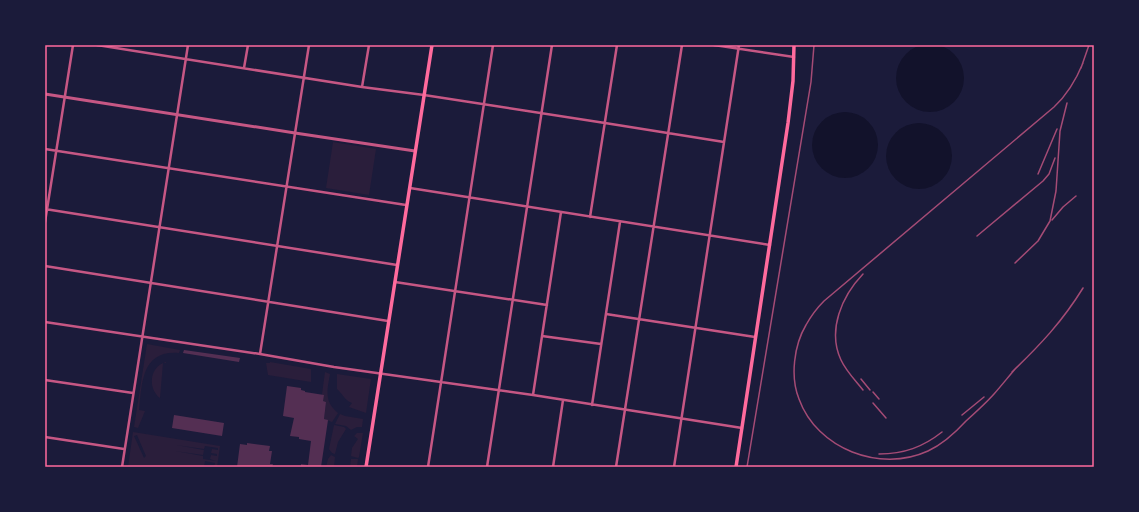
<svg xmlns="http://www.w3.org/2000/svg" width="1139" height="512" viewBox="0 0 1139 512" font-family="'Work Sans',sans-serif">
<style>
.green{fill:#2a1e3b;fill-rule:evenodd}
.water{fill:#12122b}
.building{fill:#542f53}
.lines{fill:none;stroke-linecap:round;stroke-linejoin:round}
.minor{stroke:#c65784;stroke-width:2.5}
.tertiary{stroke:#c65784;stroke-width:3}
.secondary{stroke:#ff6b9d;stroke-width:3.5}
.rail{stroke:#a44b75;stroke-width:1.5}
.neatline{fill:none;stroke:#ff6b9d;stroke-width:1.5}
</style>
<rect width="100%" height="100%" fill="#1b1b3a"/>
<path class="green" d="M 333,142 L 376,149 L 369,195 L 326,188 Z
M 147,344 L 180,350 L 179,353 C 142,350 142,382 139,410 L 145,411 L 138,428 L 134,427 Z
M 166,362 L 166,363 L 163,363 L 160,398 C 147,388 150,366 166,362 Z
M 270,362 L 311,369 L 311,382 L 268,375 L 266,363 L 270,363 Z
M 325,372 L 330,374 C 327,391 324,401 338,413 L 332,422 L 324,419 L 326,402 L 323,401 L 322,394 Z
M 337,374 L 371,379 L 366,413 L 349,407 L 352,403 C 344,400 343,394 337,389 Z
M 340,414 L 345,416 L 363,419 L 362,427 L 357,427 L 351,430 L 346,426 L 335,424 Z
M 334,425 L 344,427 L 346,429 L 338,442 L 335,454 L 332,453 L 329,449 Z
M 133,432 L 220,446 L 217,467 L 214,467 L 215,463 L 205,461 L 204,467 L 128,467 ZM 137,435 L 146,456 L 144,458 L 134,436 ZM 176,445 L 204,449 L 205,446 L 218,448 L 218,450 L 212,449 L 211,453 L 217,454 L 217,456 L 211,455 L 210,459 L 216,461 L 203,459 L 203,456 L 175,451 L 203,455 L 204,450 Z
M 357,433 L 363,433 L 359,457 L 358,458 L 351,456 L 352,448 L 358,439 L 354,436 Z
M 331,455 L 335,457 L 334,467 L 326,467 L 328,459 Z
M 351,459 L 358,459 L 357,467 L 350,467 Z"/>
<path class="water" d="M896 78a34 34 0 1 1 68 0a34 34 0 1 1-68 0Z
M812 145a33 33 0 1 1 66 0a33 33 0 1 1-66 0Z
M886 156a33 33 0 1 1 66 0a33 33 0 1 1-66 0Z"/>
<path class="building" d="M 184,350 L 240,358 L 239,362 L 183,353 Z
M 287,386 L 301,388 L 301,390 L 305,391 L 305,392 L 324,395 L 323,401 L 326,402 L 324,419 L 328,420 L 321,467 L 301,467 L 301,464 L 308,465 L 311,441 L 299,439 L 299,437 L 290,436 L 294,418 L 283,416 Z
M 174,415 L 224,423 L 222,436 L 172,428 Z
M 247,443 L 270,446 L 269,451 L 272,451 L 270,464 L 273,464 L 272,467 L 237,467 L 240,444 L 247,445 Z"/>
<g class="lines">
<path class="minor" d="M 97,45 L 362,87 L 424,95 L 605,123 L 724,142
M 714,45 L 794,57
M 244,68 L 248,45
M 362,87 L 369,45
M 45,149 L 406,205
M 410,188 L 770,245
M 45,209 L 397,265
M 590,217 L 617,45
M 45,222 L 73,45
M 45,266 L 388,321
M 395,282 L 547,305
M 606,314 L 755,337
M 45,322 L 260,354 L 334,367 L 533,395 L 742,428
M 542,336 L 601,344
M 260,354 L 309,45
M 45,380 L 133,393
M 533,395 L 561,212
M 592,405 L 620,222
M 45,437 L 124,449
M 122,467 L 188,45
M 428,467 L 493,45
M 487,467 L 552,45
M 553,467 L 563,400
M 616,467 L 682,45
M 674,467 L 739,45"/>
<path class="tertiary" d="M 45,94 L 295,133 L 415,151"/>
<path class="secondary" d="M 366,467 L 432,45
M 736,467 L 788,123 L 793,81 L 794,45"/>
<path class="rail" d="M 1081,68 L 1089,45
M 1038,174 L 1057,129
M 1052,220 L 1063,207 L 1076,196
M 977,236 L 1043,181 L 1049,174 L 1055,158
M 1015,263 L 1038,241 L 1050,221 L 1056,191 L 1060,131 L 1067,103
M 1016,368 C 1009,376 1002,385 994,394 C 986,403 976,412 966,421 C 955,433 943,444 928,451 C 880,473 817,449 799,399 C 790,377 794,345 806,325 C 811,316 817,308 824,301 L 1054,107 C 1068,94 1076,80 1083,63
M 1012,372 C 1040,345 1062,322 1083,288
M 861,379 L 870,390
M 863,390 C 855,380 846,371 841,360 C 827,330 842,296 863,274
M 873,392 L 879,399
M 873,403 L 886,418
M 962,415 L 984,397
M 879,454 C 904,454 923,447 942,432
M 747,467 L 811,82 L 814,45"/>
</g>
<rect width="1139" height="512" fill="none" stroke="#1b1b3a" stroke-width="92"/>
<rect x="46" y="46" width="1047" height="420" class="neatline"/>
</svg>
